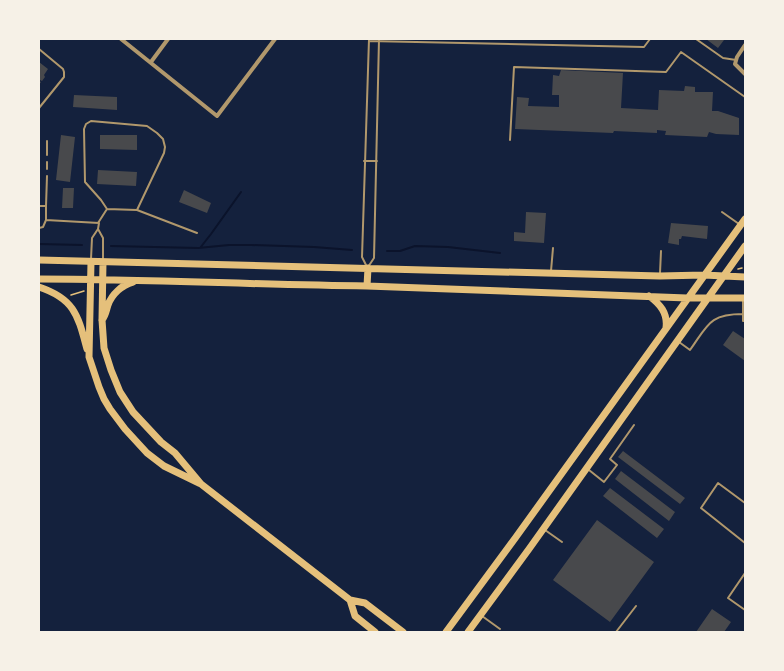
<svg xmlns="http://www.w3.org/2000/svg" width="784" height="671" viewBox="0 0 784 671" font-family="Raleway,sans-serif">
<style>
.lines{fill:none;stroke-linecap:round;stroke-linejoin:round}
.stream{stroke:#0b132b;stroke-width:2}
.building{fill:#48494c}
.path{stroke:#e5c07b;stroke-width:1.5}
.service{stroke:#b1986c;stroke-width:2}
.minor{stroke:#b1986c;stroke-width:4}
.primary{stroke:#e5c07b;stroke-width:7}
</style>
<rect width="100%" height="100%" fill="#14213d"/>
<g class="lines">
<path class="stream" d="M 39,244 L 82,245
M 111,246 L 198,248 L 229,245 L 251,245 L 314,247 L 352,250
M 200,248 L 211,234 L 241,192
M 387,251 L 400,251 L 415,246 L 448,247 L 500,253"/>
</g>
<path class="building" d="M 706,39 L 722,39 L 724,40 L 718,48 Z
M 39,62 L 48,69 L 44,75 L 45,77 L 42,81 L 40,80 L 39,81 L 41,82 L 39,85 Z
M 561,70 L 623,73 L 621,108 L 658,110 L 659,90 L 684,91 L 685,86 L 695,87 L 695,92 L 713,92 L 712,111 L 718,111 L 739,118 L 739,135 L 716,134 L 709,132 L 707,137 L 665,135 L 666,131 L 657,130 L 657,133 L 614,131 L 613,133 L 515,129 L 517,97 L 529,98 L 528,106 L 559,107 L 559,95 L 552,95 L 553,75 L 559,76 Z
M 74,95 L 117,97 L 117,110 L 73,107 Z
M 61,135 L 75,137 L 70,182 L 56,180 Z
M 100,135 L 137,135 L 137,150 L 100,149 Z
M 98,170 L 137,172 L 136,186 L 97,184 Z
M 63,188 L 74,188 L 73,208 L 62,208 Z
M 184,190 L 211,203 L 207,213 L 179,202 Z
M 526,212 L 546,213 L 544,243 L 514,241 L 514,232 L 525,233 Z
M 671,223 L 708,226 L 707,239 L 682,236 L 681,239 L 679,239 L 679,245 L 668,243 Z
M 733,331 L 745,339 L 745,361 L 723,345 Z
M 623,451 L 685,498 L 680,504 L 618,457 Z
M 621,471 L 675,512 L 669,521 L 615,479 Z
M 610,488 L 664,529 L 657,538 L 603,496 Z
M 597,520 L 654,562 L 610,622 L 553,580 Z
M 712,609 L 731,622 L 724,632 L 696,632 Z"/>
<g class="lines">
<path class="path" d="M 738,269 L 742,268
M 71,295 L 84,291"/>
<path class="service" d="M 696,39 L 723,58 L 736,60
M 369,41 L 644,47 L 650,39
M 39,49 L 63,69 L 64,72 L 64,77 L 39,108
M 510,140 L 514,67 L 666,72 L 681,52 L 745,97
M 745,152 L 745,149
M 47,155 L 47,141
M 364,161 L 377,161
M 47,169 L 47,162
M 39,206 L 46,206 L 46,220 L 99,223 L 98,229 L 103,238 L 103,260
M 46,206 L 47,176
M 137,210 L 197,233
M 722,212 L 739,224
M 98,223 L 107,209 L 101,200 L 85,182 L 84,129 L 86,124 L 91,121 L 147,126 L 157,133 L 163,139 L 165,147 L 164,153 L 137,210 L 107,209
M 39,228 L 43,227 L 46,220
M 91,259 L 92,238 L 98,229
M 367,267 L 362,257 L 369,39
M 368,267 L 374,258 L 379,39
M 551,271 L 553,248
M 660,273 L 661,251
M 743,300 L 743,321 L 745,321
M 679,342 L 690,350 C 708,325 709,314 743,314
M 589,470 L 604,482 L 617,465 L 610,459 L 634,425
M 745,503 L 718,483 L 701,508 L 745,543
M 545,530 L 562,542
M 745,573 L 728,598 L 745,610
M 482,616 L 500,629
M 616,632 L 636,606"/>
<path class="minor" d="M 121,39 L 217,116 L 275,39
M 745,45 L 737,57 L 735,64 L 745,74
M 151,62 L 168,39"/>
<path class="primary" d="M 39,260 L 660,276 L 704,275 L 745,277
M 91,262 L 89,357 L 99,387 L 104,399 L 110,409 L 125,429 L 147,453 L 164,466 L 199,483
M 103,262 L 102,320 L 104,348 L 111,370 L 120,392 L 133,412 L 161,442 L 175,453 L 201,484 L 350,600 L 365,603 L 403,632
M 39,279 C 149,279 258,285 367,286 L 687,298 L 745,298
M 367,286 L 368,268
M 39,287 C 75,299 78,316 87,349
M 649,296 C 660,304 668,313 666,328
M 102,320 C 106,315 106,311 108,305 C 112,294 122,285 133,282
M 350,600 L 355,616 L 375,632
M 446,632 L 516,537 L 745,219
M 468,632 L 529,549 L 745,246"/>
</g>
<rect width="784" height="671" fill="none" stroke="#f6f1e7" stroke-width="80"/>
</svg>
